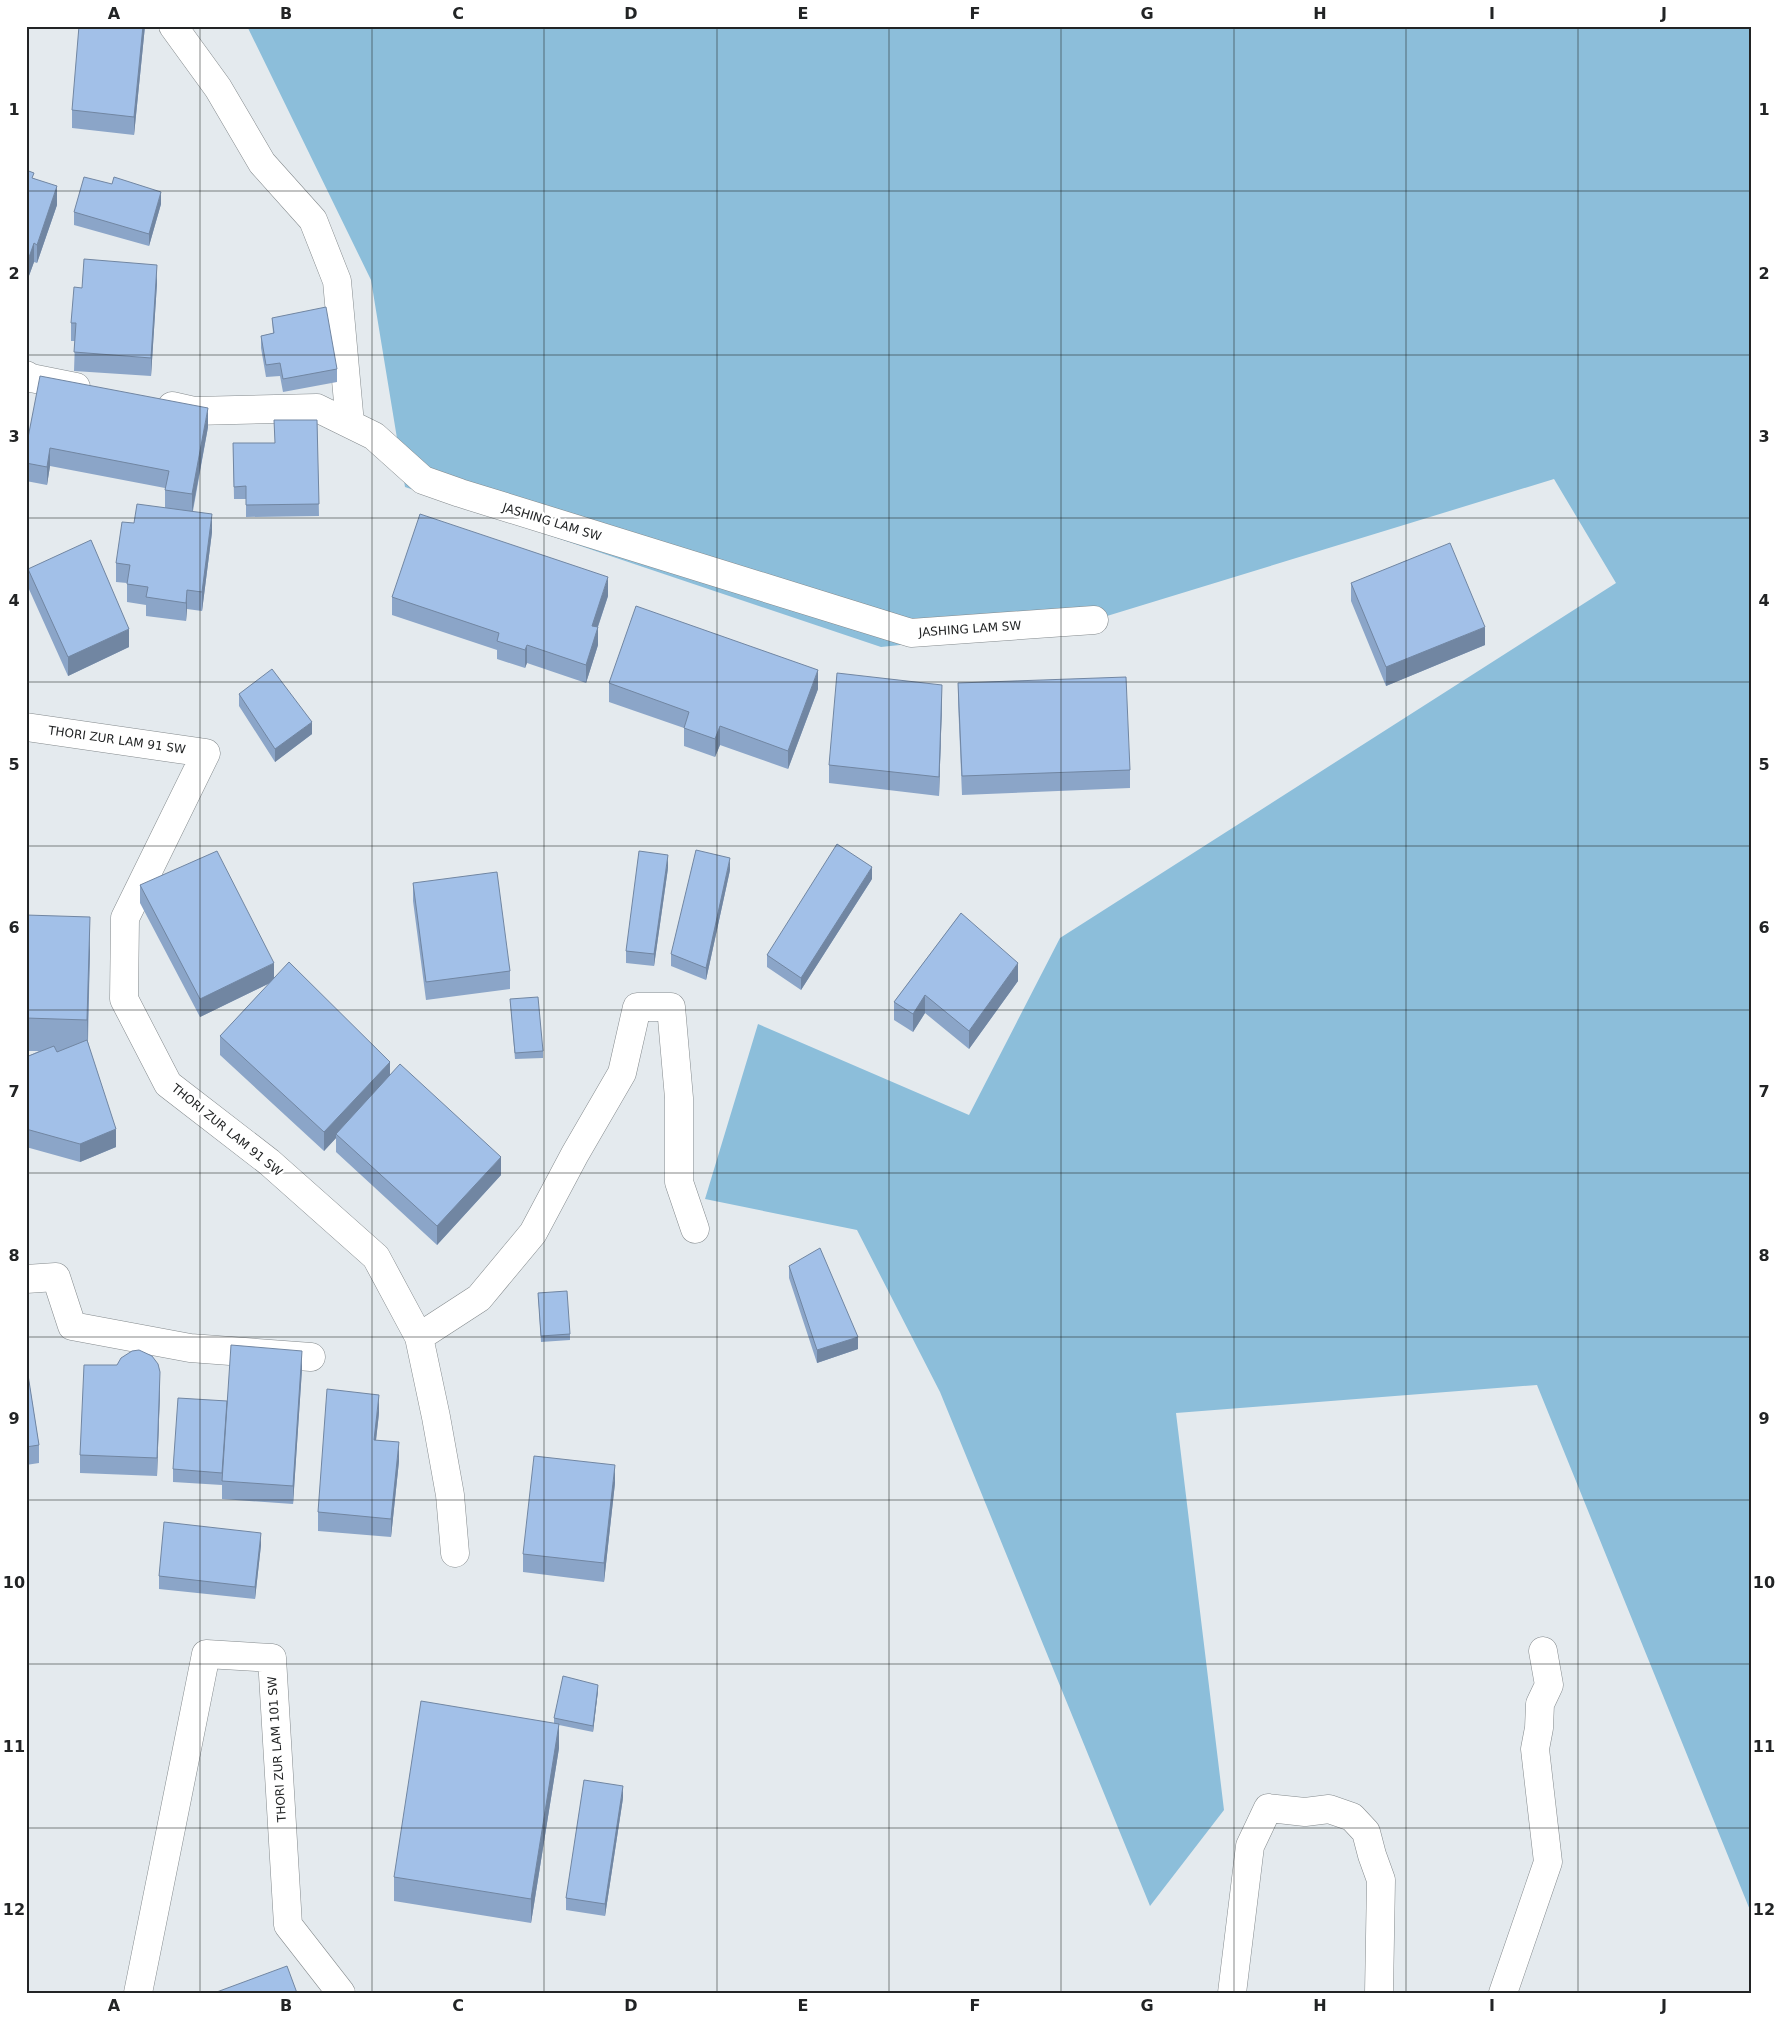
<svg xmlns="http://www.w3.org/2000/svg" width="1778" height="2019" viewBox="0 0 1778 2019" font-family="'DejaVu Sans',sans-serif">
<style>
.forest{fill:#8cbeda}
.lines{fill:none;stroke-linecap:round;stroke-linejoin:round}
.minor-casing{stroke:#848a8d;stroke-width:29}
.minor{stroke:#fff;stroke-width:28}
.wall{fill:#8ba5c8}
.shaded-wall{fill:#7186a2}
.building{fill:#a2c0e8;stroke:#7186a2}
.grid{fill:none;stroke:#222425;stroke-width:1;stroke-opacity:0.55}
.labels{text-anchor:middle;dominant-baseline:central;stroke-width:5;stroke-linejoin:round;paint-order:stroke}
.street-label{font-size:12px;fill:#222425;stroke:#fff}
.neatline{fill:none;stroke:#222425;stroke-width:2}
.grid-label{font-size:16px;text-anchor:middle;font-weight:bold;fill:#222425}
</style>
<rect width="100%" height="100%" fill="#e4eaee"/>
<path class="forest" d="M 247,26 L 1752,26 L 1752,1915 L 1537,1385 L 1176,1413 L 1224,1810 L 1150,1906 L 940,1392 L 857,1230 L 705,1199 L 758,1024 L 969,1115 L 1060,938 L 1616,583 L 1554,479 L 1071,627 L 881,647 L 405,487 L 371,280 Z"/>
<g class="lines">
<defs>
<path id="minor" d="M 173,26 L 218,88 L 262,163 L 313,220 L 337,281 L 350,424
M 26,375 L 31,378 L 76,387
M 172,406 L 194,411 L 317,408 L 374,436 L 423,480 L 460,493 L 911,633 L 1094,620
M 26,727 L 206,753 L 125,918 L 124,999 L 168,1084 L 269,1162 L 376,1257 L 419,1337 L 436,1417 L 450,1495 L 455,1553
M 26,1279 L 56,1277 L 72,1326 L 190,1348 L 311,1357
M 419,1337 L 479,1298 L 533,1233 L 575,1154 L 622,1073 L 637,1007 L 671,1007 L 679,1098 L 679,1182 L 695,1229
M 138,1993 L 206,1654 L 272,1658 L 288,1925 L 341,1993
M 1232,1993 L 1250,1846 L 1268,1808 L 1305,1812 L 1329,1809 L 1352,1817 L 1366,1832 L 1372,1855 L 1381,1880 L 1379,1993
M 1503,1993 L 1548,1862 L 1535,1749 L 1539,1728 L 1540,1704 L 1549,1685 L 1543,1651"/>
</defs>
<use href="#minor" class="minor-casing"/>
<use href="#minor" class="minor"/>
</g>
<path class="wall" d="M 145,26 L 134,135 L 72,128 L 72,110 Z
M 34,178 L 57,205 L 37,263 L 34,262 L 26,284 Z
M 161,204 L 149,246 L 74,225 L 74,212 Z
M 157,283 L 151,376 L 74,371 L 75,341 L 71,341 L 71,323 Z
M 272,318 L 337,369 L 337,382 L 283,392 L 280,376 L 266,377 L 261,348 L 261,336 L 273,333 Z
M 317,420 L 319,516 L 246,517 L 246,499 L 234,499 L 233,443 L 275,443 Z
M 208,427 L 193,511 L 212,532 L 202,611 L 187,609 L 186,621 L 146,616 L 146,605 L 127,602 L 127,583 L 116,582 L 116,563 L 134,523 L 165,508 L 165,488 L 50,466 L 47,485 L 26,481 L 26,448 Z
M 28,569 L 129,647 L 68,676 L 28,587 Z
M 1351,583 L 1485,645 L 1386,686 L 1351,601 Z
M 608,596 L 598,627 L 598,645 L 586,683 L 527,663 L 525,668 L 497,659 L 497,650 L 392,615 L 392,597 Z
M 609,683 L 818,689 L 788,769 L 720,745 L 715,757 L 684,746 L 684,728 L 609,702 Z
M 958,683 L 1130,770 L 1130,788 L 962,795 L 958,701 Z
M 239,694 L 312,734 L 275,762 L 239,706 Z
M 942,703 L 939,796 L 829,783 L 829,765 Z
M 668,868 L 654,966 L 626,963 L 626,951 Z
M 730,870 L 706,980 L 671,966 L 671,954 Z
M 872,879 L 801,990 L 767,967 L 767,955 Z
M 413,883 L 510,971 L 510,989 L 426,1000 L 413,901 Z
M 140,885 L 274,979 L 390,1074 L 501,1175 L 437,1245 L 336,1152 L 336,1138 L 324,1151 L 220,1055 L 220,1036 L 270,983 L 200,1017 L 140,903 Z
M 961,913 L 1018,981 L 969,1049 L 925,1013 L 913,1032 L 894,1020 L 894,1002 Z
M 26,915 L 90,950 L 88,1042 L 116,1147 L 80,1162 L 26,1147 L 26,1057 L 39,1051 L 26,1051 Z
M 510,999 L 543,1051 L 543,1058 L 515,1059 Z
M 789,1266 L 858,1349 L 817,1363 L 789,1278 Z
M 538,1293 L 570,1334 L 570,1340 L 541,1342 Z
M 26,1362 L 39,1445 L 39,1463 L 26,1465 Z
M 117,1365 L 160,1391 L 157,1476 L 80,1473 L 80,1455 Z
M 302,1369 L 293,1504 L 222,1499 L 222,1485 L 173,1482 L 173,1469 L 227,1401 Z
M 379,1413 L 376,1440 L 399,1461 L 391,1537 L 318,1531 L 318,1512 Z
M 615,1483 L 604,1582 L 523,1572 L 523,1554 Z
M 261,1545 L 255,1599 L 159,1589 L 159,1576 Z
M 598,1691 L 593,1732 L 559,1725 L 559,1748 L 531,1923 L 394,1901 L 394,1877 L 554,1724 L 554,1718 Z
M 623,1798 L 605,1916 L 566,1910 L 566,1898 Z"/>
<path class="shaded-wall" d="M 143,26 L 145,26 L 134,135 L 134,117 Z
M 57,186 L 57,205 L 37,263 L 37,245 Z
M 161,192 L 161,204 L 149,246 L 149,234 Z
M 34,243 L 34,262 L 26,284 L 26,266 Z
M 157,265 L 157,283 L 151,376 L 151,358 Z
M 208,408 L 208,427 L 192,513 L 192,494 Z
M 50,448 L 50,466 L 47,485 L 47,467 Z
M 212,514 L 212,532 L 202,611 L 202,592 Z
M 608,577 L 608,596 L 592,644 L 592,626 Z
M 187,590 L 187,609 L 186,621 L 186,603 Z
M 598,627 L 598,645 L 586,683 L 586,665 Z
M 1485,627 L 1485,645 L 1386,686 L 1386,667 Z
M 129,629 L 129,647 L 68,676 L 68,657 Z
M 527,645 L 527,663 L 525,668 L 525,650 Z
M 818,670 L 818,689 L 788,769 L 788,751 Z
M 942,685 L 942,703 L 939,796 L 939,777 Z
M 312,722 L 312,734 L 275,762 L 275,749 Z
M 720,726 L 720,745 L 715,757 L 715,739 Z
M 668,855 L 668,868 L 654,966 L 654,954 Z
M 730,858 L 730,870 L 706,980 L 706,968 Z
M 872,867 L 872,879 L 801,990 L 801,978 Z
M 90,917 L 90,950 L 87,1053 L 87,1020 Z
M 274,963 L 274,981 L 200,1017 L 200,999 Z
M 1018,963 L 1018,981 L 969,1049 L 969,1031 Z
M 925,995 L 925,1013 L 913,1032 L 913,1014 Z
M 390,1062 L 390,1080 L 336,1134 L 336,1138 L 324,1151 L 324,1132 Z
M 116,1129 L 116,1147 L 80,1162 L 80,1144 Z
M 501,1157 L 501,1175 L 437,1245 L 437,1226 Z
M 858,1337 L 858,1349 L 817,1363 L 817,1350 Z
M 302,1351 L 302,1369 L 293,1504 L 293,1486 Z
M 160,1372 L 160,1391 L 157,1476 L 157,1458 Z
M 379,1395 L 379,1413 L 374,1458 L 374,1440 Z
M 399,1442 L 399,1461 L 391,1537 L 391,1519 Z
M 615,1465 L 615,1483 L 604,1582 L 604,1563 Z
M 261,1533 L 261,1545 L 255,1599 L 255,1587 Z
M 598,1685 L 598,1691 L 593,1732 L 593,1726 Z
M 559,1724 L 559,1748 L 531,1923 L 531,1899 Z
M 623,1786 L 623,1798 L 605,1916 L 605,1904 Z"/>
<path class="building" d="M 79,26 L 143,26 L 134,117 L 72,110 Z
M 26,170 L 34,173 L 32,178 L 57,186 L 37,245 L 34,243 L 26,266 Z
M 84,177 L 112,184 L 114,177 L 161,192 L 149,234 L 74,212 Z
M 84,259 L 157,265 L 151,358 L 74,352 L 76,323 L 71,323 L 74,287 L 82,288 Z
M 326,307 L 337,369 L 283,379 L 280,363 L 266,365 L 261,336 L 274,333 L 272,318 Z
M 40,376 L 208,408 L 192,494 L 165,490 L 169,471 L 50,448 L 47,467 L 26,463 L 26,448 Z
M 274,420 L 317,420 L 319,504 L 246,505 L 246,486 L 234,487 L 233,443 L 275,443 Z
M 137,504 L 212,514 L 202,592 L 187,590 L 186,603 L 146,597 L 148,587 L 127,584 L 130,565 L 116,563 L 122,522 L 134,523 Z
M 420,514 L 608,577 L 592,626 L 598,627 L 586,665 L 527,645 L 525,650 L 497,641 L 499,633 L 392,597 Z
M 91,540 L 129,629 L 68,657 L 28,569 Z
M 1450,543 L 1485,627 L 1386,667 L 1351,583 Z
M 636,606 L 818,670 L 788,751 L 720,726 L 715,739 L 684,728 L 689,712 L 609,683 Z
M 272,669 L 312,722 L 275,749 L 239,694 Z
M 837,673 L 942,685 L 939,777 L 829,765 Z
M 1126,677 L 1130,770 L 962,776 L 958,683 Z
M 837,844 L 872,867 L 801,978 L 767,955 Z
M 696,850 L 730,858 L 706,968 L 671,954 Z
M 217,851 L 274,963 L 200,999 L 140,885 Z
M 639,851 L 668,855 L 654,954 L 626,951 Z
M 497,872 L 510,971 L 426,982 L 413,883 Z
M 961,913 L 1018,963 L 969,1031 L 925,995 L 913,1014 L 894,1002 Z
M 26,915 L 90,917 L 87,1020 L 26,1018 Z
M 289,962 L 390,1062 L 324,1132 L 220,1036 Z
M 538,997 L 543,1051 L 515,1053 L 510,999 Z
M 87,1040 L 116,1129 L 80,1144 L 26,1129 L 26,1057 L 54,1046 L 57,1052 Z
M 400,1064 L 501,1157 L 437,1226 L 336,1134 Z
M 820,1248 L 858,1337 L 817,1350 L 789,1266 Z
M 567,1291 L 570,1334 L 541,1336 L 538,1293 Z
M 231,1345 L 302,1351 L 293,1486 L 222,1481 Z
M 139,1350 L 152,1356 L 158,1364 L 160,1372 L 157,1458 L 80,1455 L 84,1365 L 117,1365 L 121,1358 L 132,1351 Z
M 26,1362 L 39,1445 L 26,1447 Z
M 327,1389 L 379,1395 L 374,1440 L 399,1442 L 391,1519 L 318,1512 Z
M 178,1398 L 227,1401 L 222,1473 L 173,1469 Z
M 534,1456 L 615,1465 L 604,1563 L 523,1554 Z
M 164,1522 L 261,1533 L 255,1587 L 159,1576 Z
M 563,1676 L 598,1685 L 593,1726 L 554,1718 Z
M 421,1701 L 559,1724 L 531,1899 L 394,1877 Z
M 584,1780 L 623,1786 L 605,1904 L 566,1898 Z
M 287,1966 L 297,1993 L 214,1993 Z"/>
<path class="grid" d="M 200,26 L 200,1993M 372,26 L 372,1993M 544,26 L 544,1993M 717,26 L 717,1993M 889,26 L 889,1993M 1061,26 L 1061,1993M 1234,26 L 1234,1993M 1406,26 L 1406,1993M 1578,26 L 1578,1993M 26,191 L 1752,191M 26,355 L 1752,355M 26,518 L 1752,518M 26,682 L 1752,682M 26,846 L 1752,846M 26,1010 L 1752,1010M 26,1173 L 1752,1173M 26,1337 L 1752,1337M 26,1500 L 1752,1500M 26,1664 L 1752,1664M 26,1828 L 1752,1828"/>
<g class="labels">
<g class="street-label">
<text transform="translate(552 522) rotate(17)">JASHING LAM SW</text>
<text transform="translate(970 629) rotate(-4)">JASHING LAM SW</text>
<text transform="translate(117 740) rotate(8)">THORI ZUR LAM 91 SW</text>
<text transform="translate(227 1130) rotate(39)">THORI ZUR LAM 91 SW</text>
<text transform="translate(277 1749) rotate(-94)">THORI ZUR LAM 101 SW</text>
</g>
</g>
<rect width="1778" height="2019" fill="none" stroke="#ffffff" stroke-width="55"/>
<rect x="28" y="28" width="1722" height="1964" class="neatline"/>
<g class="grid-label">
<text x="114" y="19">A</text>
<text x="286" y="19">B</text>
<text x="458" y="19">C</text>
<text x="631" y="19">D</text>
<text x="803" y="19">E</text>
<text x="975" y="19">F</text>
<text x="1147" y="19">G</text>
<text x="1320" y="19">H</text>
<text x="1492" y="19">I</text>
<text x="1664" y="19">J</text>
<text x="14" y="115">1</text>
<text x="1764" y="115">1</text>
<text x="14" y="279">2</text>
<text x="1764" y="279">2</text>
<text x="14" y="442">3</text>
<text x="1764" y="442">3</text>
<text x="14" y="606">4</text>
<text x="1764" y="606">4</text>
<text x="14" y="770">5</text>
<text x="1764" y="770">5</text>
<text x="14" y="933">6</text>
<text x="1764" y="933">6</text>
<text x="14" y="1097">7</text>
<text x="1764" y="1097">7</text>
<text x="14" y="1261">8</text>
<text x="1764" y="1261">8</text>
<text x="14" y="1424">9</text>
<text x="1764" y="1424">9</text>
<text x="14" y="1588">10</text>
<text x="1764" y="1588">10</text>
<text x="14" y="1752">11</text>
<text x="1764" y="1752">11</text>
<text x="14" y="1915">12</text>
<text x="1764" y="1915">12</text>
<text x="114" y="2011">A</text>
<text x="286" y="2011">B</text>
<text x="458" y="2011">C</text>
<text x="631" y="2011">D</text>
<text x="803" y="2011">E</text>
<text x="975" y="2011">F</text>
<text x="1147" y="2011">G</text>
<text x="1320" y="2011">H</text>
<text x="1492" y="2011">I</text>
<text x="1664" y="2011">J</text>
</g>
</svg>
